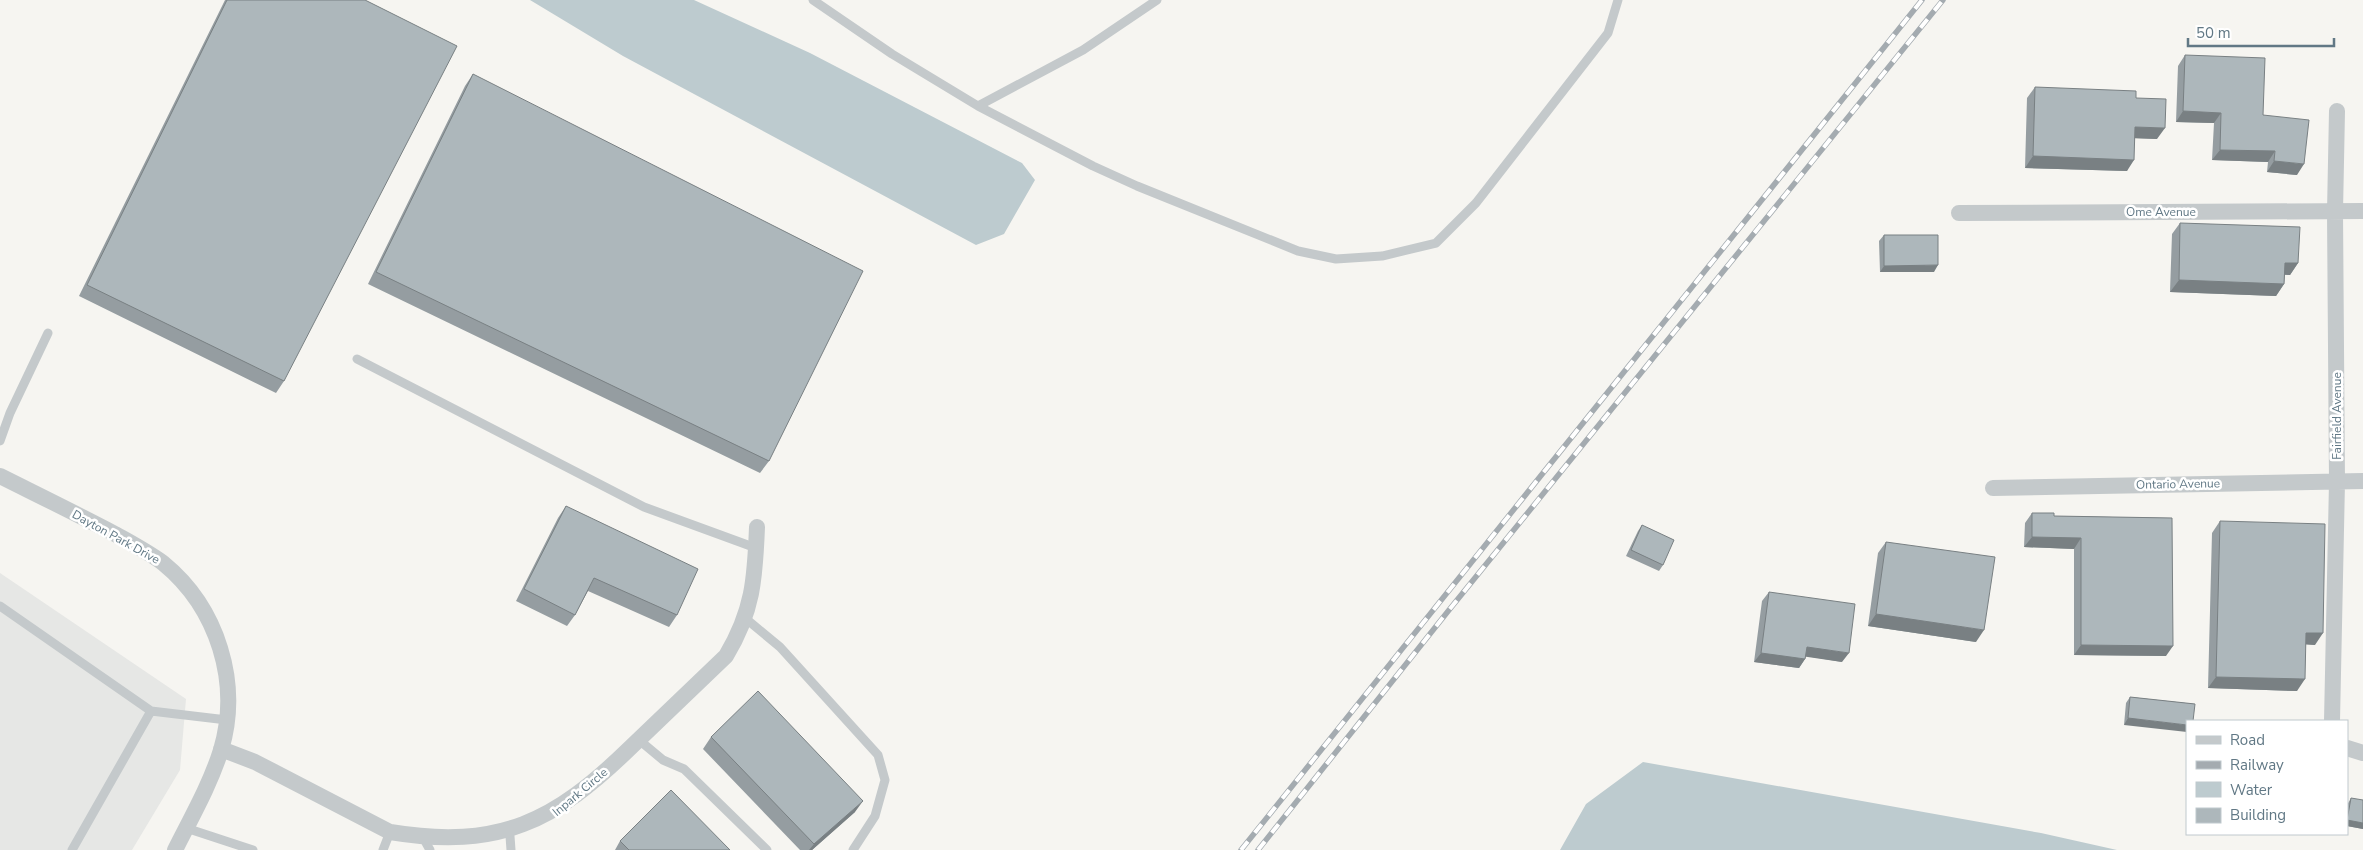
<svg xmlns="http://www.w3.org/2000/svg" width="2363" height="850" viewBox="0 0 2363 850" font-family="'Nunito Sans',sans-serif">
<style>
.built{fill:#e6e7e5}
.water{fill:#bdcbcf}
.lines{fill:none;stroke-linecap:round;stroke-linejoin:round}
.lane{stroke:#c4c9cb;stroke-width:9}
.street{stroke:#c4c9cb;stroke-width:16}
.rail-casing{stroke:#a4abb0;stroke-width:5.5}
.rail{stroke:#fff;stroke-width:4;stroke-dasharray:11;stroke-linecap:butt}
.wall{fill:#959da1}
.shaded-wall{fill:#798083}
.building{fill:#adb7bb;stroke:#798083}
.labels{text-anchor:middle;dominant-baseline:central;stroke-width:5;stroke-linejoin:round;paint-order:stroke}
.street-label{font-size:12px;fill:#617885;stroke:#fff}
</style>
<rect width="100%" height="100%" fill="#f6f5f1"/>
<path class="built" d="M 0,573 L 186,699 L 180,770 L 132,850 L 0,850 Z"/>
<path class="water" d="M 530,0 L 694,0 L 810,53 L 1022,163 L 1035,180 L 1004,234 L 976,245 L 623,56 Z
M 1643,762 L 2041,833 L 2117,850 L 1560,850 L 1586,804 Z"/>
<g class="lines">
<path class="lane" d="M 813,0 L 892,54 L 978,106 L 1093,166 L 1137,186 L 1298,251 L 1336,259 L 1382,256 L 1436,243 L 1476,203 L 1608,33 L 1618,0
M 978,106 L 1083,50 L 1157,0
M 357,359 L 644,507 L 756,548
M 0,441 L 10,413 L 48,333
M 0,606 L 151,711
M 745,618 L 780,647 L 878,755 L 885,780 L 875,816 L 853,850
M 639,740 L 663,760 L 684,769 L 767,850
M 186,828 L 253,850
M 510,836 L 511,850
M 425,841 L 430,850
M 72,850 L 151,711 L 227,720
M 383,850 L 390,832"/>
<path class="street" d="M 1959,213 L 2363,211
M 0,476 C 38,495 77,514 115,534 C 131,543 148,552 163,563 C 218,608 241,683 221,750 C 210,785 191,818 175,850
M 1993,488 L 2363,481
M 2332,721 L 2337,482 L 2335,212 L 2337,111
M 2347,748 L 2363,753
M 221,749 L 255,762 L 390,832 C 500,850 555,821 630,748 C 662,717 694,687 726,656 C 753,611 755,579 757,527"/>
<defs>
<path id="rail" d="M 1241,850 L 1922,0
M 1258,850 L 1449,610 L 1943,0"/>
</defs>
<use href="#rail" class="rail-casing"/>
<use href="#rail" class="rail"/>
</g>
<path class="wall" d="M 225,0 L 365,0 L 284,381 L 276,393 L 79,296 Z
M 2185,55 L 2263,115 L 2297,175 L 2267,172 L 2268,162 L 2212,160 L 2214,123 L 2176,122 L 2178,66 Z
M 473,74 L 769,461 L 760,473 L 368,284 L 465,86 Z
M 2035,87 L 2136,98 L 2157,139 L 2135,138 L 2127,171 L 2025,168 L 2027,98 Z
M 2180,223 L 2298,263 L 2290,275 L 2285,275 L 2284,284 L 2276,296 L 2170,292 L 2172,234 Z
M 1884,235 L 1934,272 L 1880,272 L 1879,241 Z
M 566,506 L 677,615 L 669,627 L 588,591 L 575,615 L 567,626 L 516,601 L 558,518 Z
M 2032,513 L 2054,516 L 2172,518 L 2166,656 L 2074,655 L 2074,549 L 2024,547 L 2025,523 Z
M 2220,521 L 2315,645 L 2306,644 L 2297,691 L 2208,688 L 2212,533 Z
M 1642,525 L 1663,565 L 1659,571 L 1626,556 L 1638,531 Z
M 1886,542 L 1976,642 L 1868,626 L 1878,553 Z
M 1769,592 L 1842,662 L 1806,656 L 1805,659 L 1799,668 L 1754,662 L 1762,601 Z
M 2130,697 L 2195,704 L 2124,725 L 2126,703 Z
M 711,737 L 855,812 L 812,850 L 800,850 L 703,749 Z
M 2351,798 L 2363,829 L 2347,826 L 2347,805 Z
M 620,841 L 730,850 L 615,850 Z"/>
<path class="shaded-wall" d="M 2183,111 L 2221,113 L 2214,123 L 2176,122 Z
M 2135,127 L 2165,128 L 2157,139 L 2128,138 Z
M 2220,150 L 2275,151 L 2268,162 L 2212,160 Z
M 2033,156 L 2134,160 L 2127,171 L 2025,168 Z
M 2274,161 L 2304,164 L 2297,175 L 2267,172 Z
M 2285,263 L 2298,263 L 2290,275 L 2277,274 Z
M 1938,265 L 1934,272 L 1880,272 L 1884,266 Z
M 2179,280 L 2284,284 L 2276,296 L 2170,292 Z
M 2032,537 L 2081,538 L 2074,549 L 2024,547 Z
M 1876,614 L 1984,630 L 1976,642 L 1868,626 Z
M 2306,633 L 2323,633 L 2315,645 L 2298,644 Z
M 2081,645 L 2173,646 L 2166,656 L 2074,655 Z
M 1807,647 L 1849,653 L 1842,662 L 1801,656 Z
M 1761,653 L 1805,659 L 1799,668 L 1754,662 Z
M 2216,677 L 2305,679 L 2297,691 L 2208,688 Z
M 2128,718 L 2187,725 L 2187,732 L 2124,725 Z
M 863,801 L 855,812 L 812,850 L 809,850 L 814,844 Z
M 2347,820 L 2363,823 L 2363,829 L 2347,826 Z"/>
<path class="building" d="M 227,0 L 365,0 L 457,46 L 284,381 L 87,285 Z
M 2185,55 L 2265,58 L 2263,115 L 2309,120 L 2304,164 L 2274,161 L 2275,151 L 2220,150 L 2221,113 L 2183,111 Z
M 473,74 L 863,271 L 769,461 L 376,272 Z
M 2035,87 L 2136,91 L 2136,98 L 2166,99 L 2165,128 L 2135,127 L 2134,160 L 2033,156 Z
M 2180,223 L 2300,227 L 2298,263 L 2285,263 L 2284,284 L 2179,280 Z
M 1884,235 L 1938,235 L 1938,265 L 1884,266 Z
M 566,506 L 698,569 L 677,615 L 594,578 L 575,615 L 524,589 Z
M 2032,513 L 2054,513 L 2054,516 L 2172,518 L 2173,646 L 2081,645 L 2081,538 L 2032,537 Z
M 2220,521 L 2325,524 L 2323,633 L 2306,633 L 2305,679 L 2216,677 Z
M 1642,525 L 1674,540 L 1663,565 L 1631,550 Z
M 1886,542 L 1995,557 L 1984,630 L 1876,614 Z
M 1769,592 L 1855,604 L 1849,653 L 1807,647 L 1805,659 L 1761,653 Z
M 758,691 L 863,801 L 814,844 L 711,737 Z
M 2130,697 L 2195,704 L 2193,721 L 2187,721 L 2187,725 L 2128,718 Z
M 671,790 L 730,850 L 629,850 L 620,841 Z
M 2351,798 L 2363,800 L 2363,823 L 2347,820 Z"/>
<g class="labels">
<g class="street-label">
<text x="2161" y="212">Ome Avenue</text>
<text transform="translate(2337 416) rotate(-90)">Fairfield Avenue</text>
<text transform="translate(2178 484) rotate(-1)">Ontario Avenue</text>
<text transform="translate(116 537) rotate(29)">Dayton Park Drive</text>
<text transform="translate(580 792) rotate(-40)">Inpark Circle</text>
</g>
</g>
<rect x="2186" y="720" width="162" height="115" fill="#ffffff" stroke="#c0c9ce"/>
<rect x="2196" y="736" width="25" height="8" fill="#c4c9cb" stroke="#c0c9ce"/>
<text x="2230" y="745" font-size="15" fill="#617885">Road</text>
<rect x="2196" y="761" width="25" height="8" fill="#a4abb0" stroke="#c0c9ce"/>
<text x="2230" y="770" font-size="15" fill="#617885">Railway</text>
<rect x="2196" y="782" width="25" height="15" fill="#bdcbcf" stroke="#c0c9ce"/>
<text x="2230" y="795" font-size="15" fill="#617885">Water</text>
<rect x="2196" y="808" width="25" height="15" fill="#adb7bb" stroke="#c0c9ce"/>
<text x="2230" y="820" font-size="15" fill="#617885">Building</text>
<path d="M2188 38v8h146v-8" fill="none" stroke="#617885" stroke-width="2.5"/>
<text x="2196" y="38" font-size="15" fill="#617885" stroke="#ffffff" stroke-width="4" paint-order="stroke">50 m</text>
</svg>
